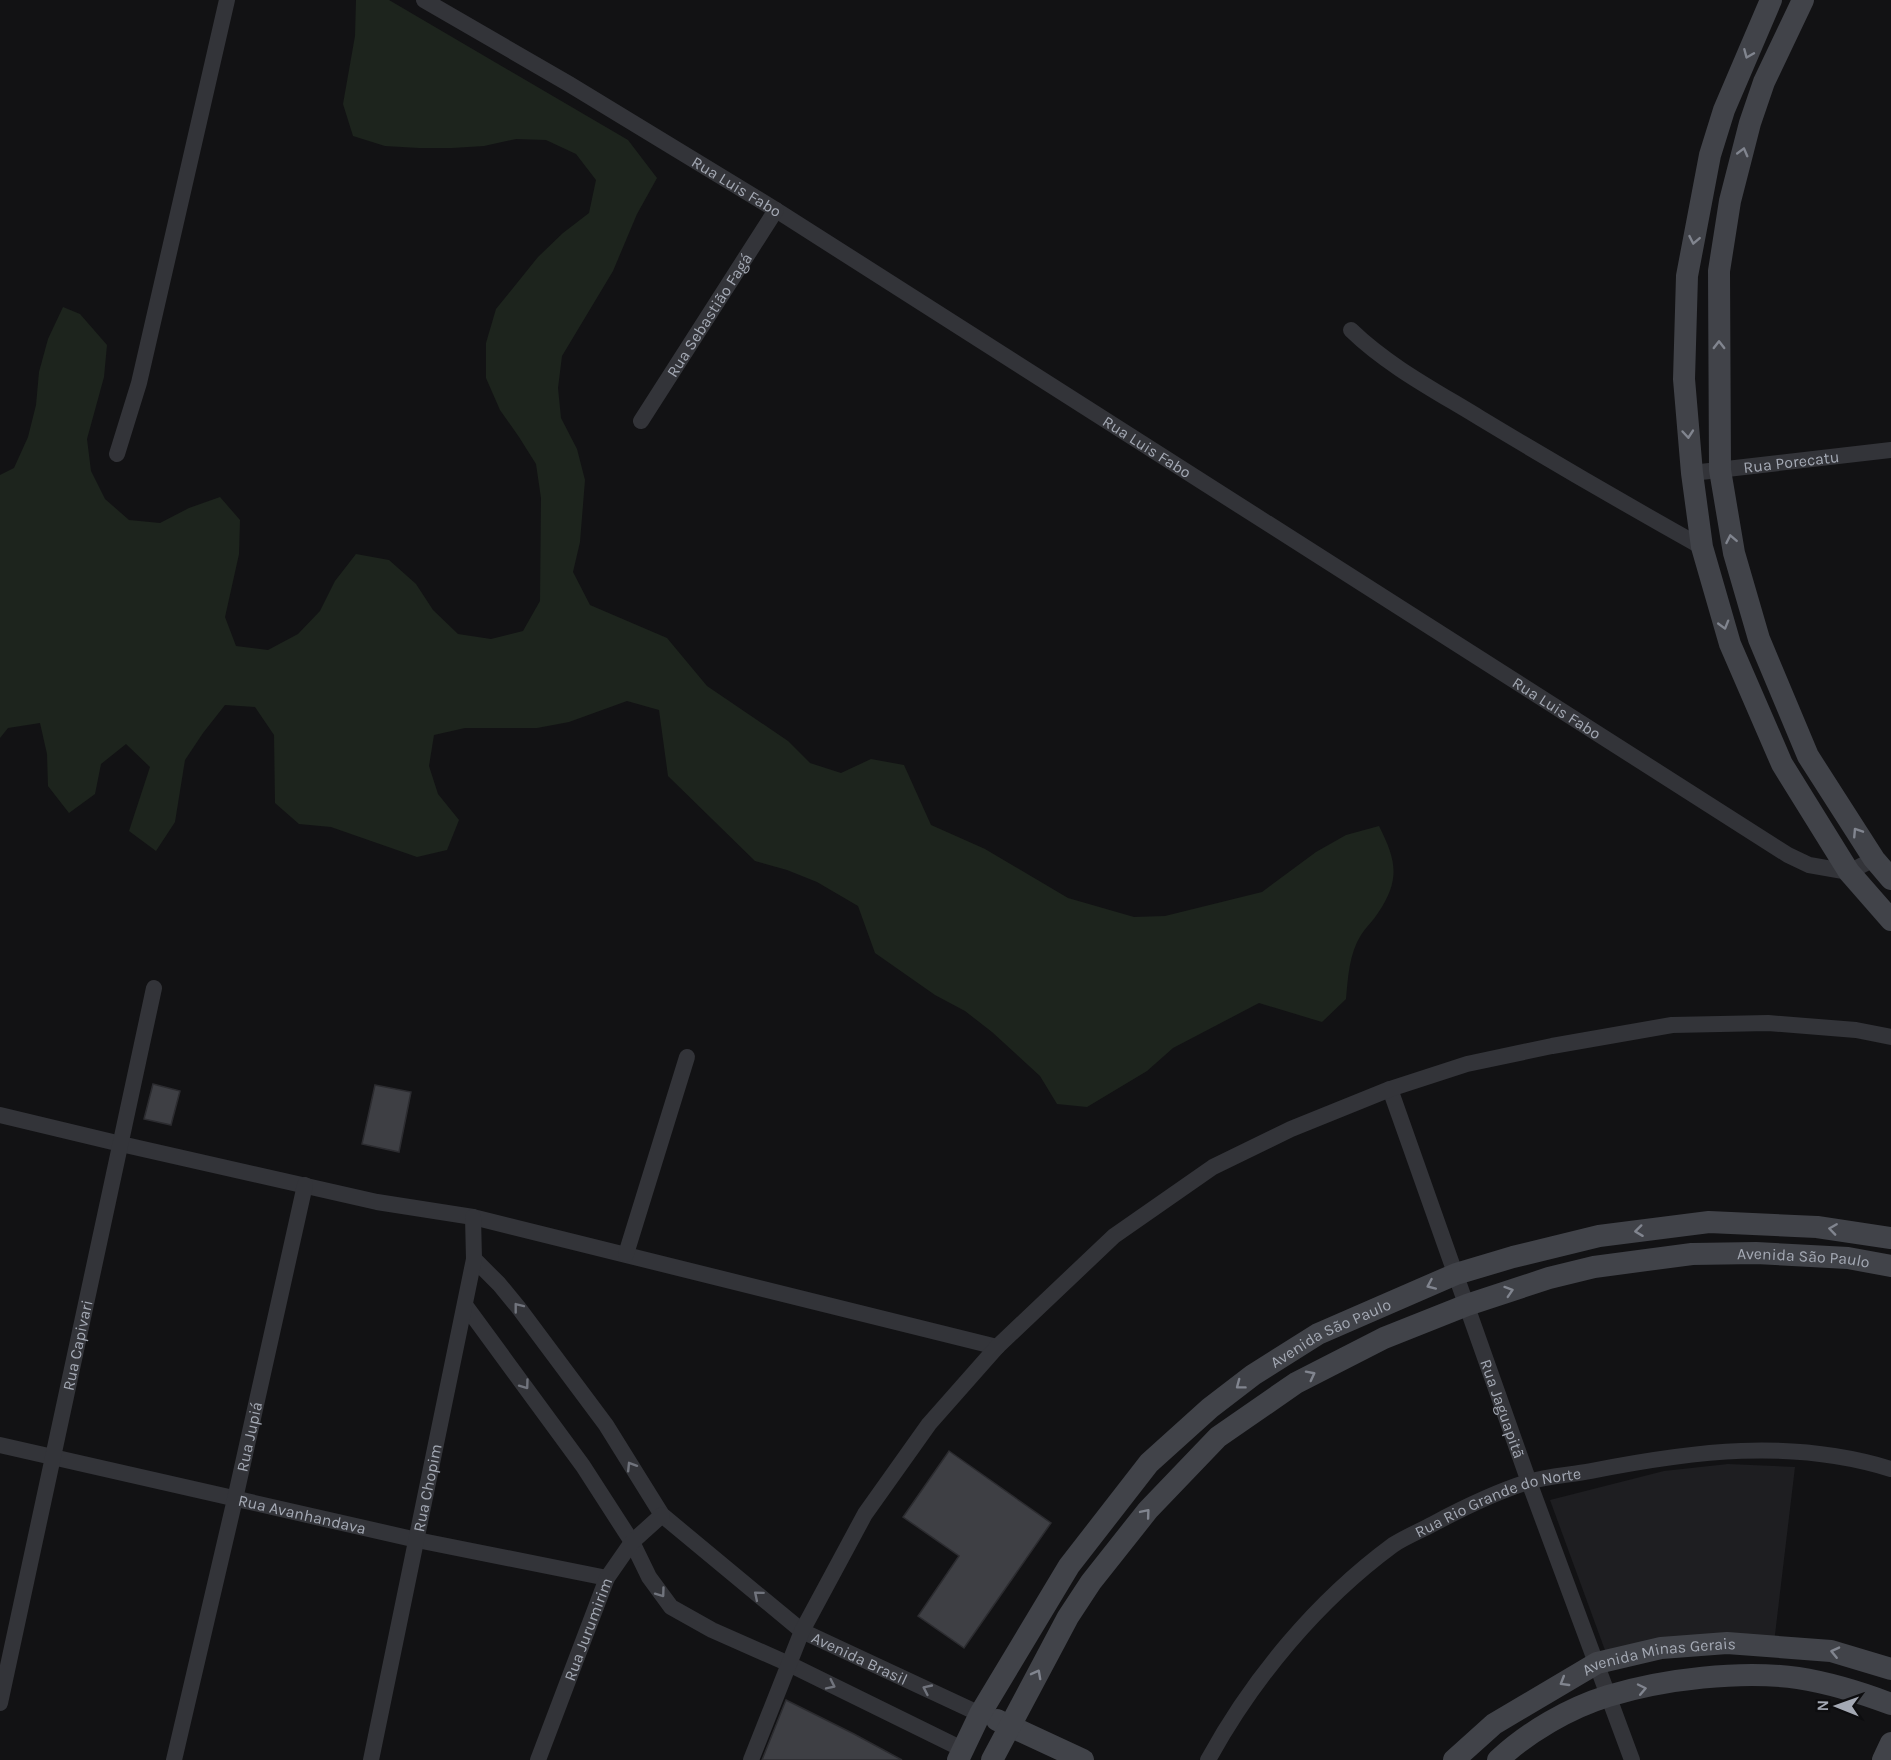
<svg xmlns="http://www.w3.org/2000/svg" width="1891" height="1760" viewBox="0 0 1891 1760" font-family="Karla,sans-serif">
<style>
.built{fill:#1e1e21}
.green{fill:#1d241d}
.building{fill:#3e3f44;stroke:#2c2c30;stroke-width:1.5}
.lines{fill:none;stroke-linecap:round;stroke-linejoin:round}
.street{stroke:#333439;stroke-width:16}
.secondary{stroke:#414349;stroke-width:22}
.oneway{stroke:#81858f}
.oneway2{stroke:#71747d}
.labels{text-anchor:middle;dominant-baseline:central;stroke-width:4.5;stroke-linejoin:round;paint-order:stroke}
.street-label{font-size:16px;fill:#a4a9b4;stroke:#0d0d0f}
</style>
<rect width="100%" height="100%" fill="#121214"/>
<path class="built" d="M 1728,1464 L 1795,1467 L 1774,1643 L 1606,1653 L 1550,1500 L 1664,1471 Z"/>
<path class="green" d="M 356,0 L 389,0 L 628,140 L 657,178 L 637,214 L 613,271 L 562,356 L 558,388 L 561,418 L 577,449 L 585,480 L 580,542 L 573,572 L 590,605 L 667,638 L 707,686 L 788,741 L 810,763 L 841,773 L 871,759 L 904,765 L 931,825 L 985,849 L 1068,898 L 1134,917 L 1165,916 L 1262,892 L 1316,852 L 1346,835 L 1379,826 C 1396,860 1401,879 1378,913 C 1373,921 1366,927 1361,935 C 1349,954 1348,978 1346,999 L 1322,1022 L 1259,1003 L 1173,1048 L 1147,1071 L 1087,1107 L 1057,1104 L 1040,1076 L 992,1032 L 965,1011 L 935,995 L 875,953 L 858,906 L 817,882 L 787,870 L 755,861 L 668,776 L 659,710 L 627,701 L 569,722 L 537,728 L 465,728 L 434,735 L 429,766 L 438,794 L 459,820 L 447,850 L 417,857 L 331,827 L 299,824 L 275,803 L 274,735 L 255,707 L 225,705 L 203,733 L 185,760 L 175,822 L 156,851 L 129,831 L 150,767 L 126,744 L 101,764 L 95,794 L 69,813 L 48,786 L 47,754 L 40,723 L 8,728 L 0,738 L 0,475 L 14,468 L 28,437 L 36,405 L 39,372 L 48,339 L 63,307 L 80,314 L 107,345 L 104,377 L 87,439 L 91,471 L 105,499 L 129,520 L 160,523 L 189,508 L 220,497 L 240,520 L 239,554 L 225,617 L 236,646 L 268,650 L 298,634 L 320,611 L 335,581 L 356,554 L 389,560 L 416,584 L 433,610 L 458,634 L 491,639 L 523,631 L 540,601 L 541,498 L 536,464 L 519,437 L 500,410 L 486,378 L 486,343 L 496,309 L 538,257 L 563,233 L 589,213 L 596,180 L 576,154 L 546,140 L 516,139 L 484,146 L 452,148 L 419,148 L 385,146 L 353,136 L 343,104 L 355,36 Z"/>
<path class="building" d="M 153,1084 L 180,1091 L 171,1125 L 144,1119 Z
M 375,1085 L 411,1092 L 399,1152 L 362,1144 Z
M 949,1451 L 1051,1523 L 964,1648 L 918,1616 L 959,1556 L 903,1517 Z
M 786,1700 L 854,1734 L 902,1760 L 762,1760 Z"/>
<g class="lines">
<g class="street">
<path id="s1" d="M 424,0 L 569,84 L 776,210 L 1788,855 L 1809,865 L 1849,872 L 1874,859"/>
<path d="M 1351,330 C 1388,366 1436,391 1480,418 C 1553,462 1627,505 1702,547"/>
<path id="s2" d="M 641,421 L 776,210"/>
<path d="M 117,454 L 139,383 L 227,0"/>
<path id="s3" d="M 1692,473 L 1891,450"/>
<path id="s4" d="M 1390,1089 L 1529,1482 L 1632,1760"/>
<path d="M 0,1115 L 121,1144 L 377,1202 L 473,1217 L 997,1347"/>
<path d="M 626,1254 L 687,1057"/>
<path id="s5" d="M 474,1259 L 499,1284 L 518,1307 L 606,1425 L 662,1515 L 802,1631 L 980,1714"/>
<path d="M 465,1305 L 583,1466 L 632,1542 L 649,1577 L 671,1607 L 712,1630 L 789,1664 L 962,1749"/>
<path id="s6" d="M 0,1445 L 417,1540 L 607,1578"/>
<path id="s7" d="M 0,1703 L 154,988"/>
<path id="s8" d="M 174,1760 L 235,1499 L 305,1185"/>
<path id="s9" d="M 371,1760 L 474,1259 L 473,1217"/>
<path id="s10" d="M 538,1760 L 607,1578 L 632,1542 L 662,1515"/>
<path d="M 751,1760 L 802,1631 L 865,1514 L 929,1424 L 997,1347 L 1114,1236 L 1213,1167 L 1291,1129 L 1390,1089 L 1467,1064 L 1552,1046 L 1672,1025 L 1768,1023 L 1856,1030 L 1891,1037"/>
<path id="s11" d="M 1208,1760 C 1253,1678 1317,1601 1393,1545 C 1405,1537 1420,1531 1433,1524 C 1463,1508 1496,1492 1528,1482 C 1548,1476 1570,1475 1591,1471 C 1692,1451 1791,1438 1891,1469"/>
</g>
<g class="secondary">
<path d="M 1771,0 L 1724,110 L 1710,155 L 1687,276 L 1684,379 L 1692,473 L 1702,547 L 1730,644 L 1782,764 L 1849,872 L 1891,920"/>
<path d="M 1803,0 L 1764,82 L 1750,123 L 1730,201 L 1719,271 L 1720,470 L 1734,553 L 1759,639 L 1808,756 L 1874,859 L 1891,879"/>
<path d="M 997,1720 L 1083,1760"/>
<path id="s12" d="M 958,1760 L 980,1714 L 1069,1566 L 1149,1463 L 1210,1408 L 1253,1375 L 1318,1334 L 1456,1274 L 1513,1257 L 1599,1236 L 1709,1222 L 1817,1227 L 1891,1238"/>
<path id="s13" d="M 992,1760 L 1068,1617 L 1091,1582 L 1148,1510 L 1218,1437 L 1296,1383 L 1384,1338 L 1467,1305 L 1549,1278 L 1594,1267 L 1692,1254 L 1756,1253 L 1848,1258 L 1891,1266"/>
<path id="s14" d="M 1454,1760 L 1494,1724 L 1597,1663 L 1661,1648 L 1727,1643 L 1831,1651 L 1891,1669"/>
<path d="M 1498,1760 C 1528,1732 1569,1708 1608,1696 C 1664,1679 1741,1670 1798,1678 C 1830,1683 1862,1693 1891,1704"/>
<path d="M 1883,1760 L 1891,1743"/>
</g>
</g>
<defs><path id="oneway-chevron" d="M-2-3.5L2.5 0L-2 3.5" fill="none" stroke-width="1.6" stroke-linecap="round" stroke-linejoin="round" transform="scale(1.5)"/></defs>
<g class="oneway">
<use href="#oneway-chevron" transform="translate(1748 54) rotate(113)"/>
<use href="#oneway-chevron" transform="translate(1743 152) rotate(-75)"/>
<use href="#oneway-chevron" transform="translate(1694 240) rotate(101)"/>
<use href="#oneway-chevron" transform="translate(1719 345) rotate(-90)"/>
<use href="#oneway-chevron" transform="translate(1688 434) rotate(85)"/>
<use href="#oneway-chevron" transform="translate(1731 539) rotate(-101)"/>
<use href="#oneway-chevron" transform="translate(1724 625) rotate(74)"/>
<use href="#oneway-chevron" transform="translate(1857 832) rotate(-123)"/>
<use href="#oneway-chevron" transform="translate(1833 1229) rotate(-172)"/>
<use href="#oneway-chevron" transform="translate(1639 1231) rotate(173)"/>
<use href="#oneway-chevron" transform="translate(1431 1285) rotate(156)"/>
<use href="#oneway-chevron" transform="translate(1509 1291) rotate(-18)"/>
<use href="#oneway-chevron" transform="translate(1311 1375) rotate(-27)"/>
<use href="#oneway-chevron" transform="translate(1240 1385) rotate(143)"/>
<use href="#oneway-chevron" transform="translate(1146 1513) rotate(-50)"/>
<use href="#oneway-chevron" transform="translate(1835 1652) rotate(-167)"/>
<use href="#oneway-chevron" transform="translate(1037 1674) rotate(-62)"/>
<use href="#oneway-chevron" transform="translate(1564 1682) rotate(149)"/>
<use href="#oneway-chevron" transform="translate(1642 1689) rotate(-12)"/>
</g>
<g class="oneway2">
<use href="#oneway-chevron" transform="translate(518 1307) rotate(-128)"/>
<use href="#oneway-chevron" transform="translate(525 1385) rotate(54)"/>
<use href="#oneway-chevron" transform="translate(631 1466) rotate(-122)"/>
<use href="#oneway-chevron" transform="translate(661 1593) rotate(54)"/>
<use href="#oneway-chevron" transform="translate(758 1595) rotate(-140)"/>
<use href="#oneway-chevron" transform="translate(831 1685) rotate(26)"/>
<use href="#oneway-chevron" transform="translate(927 1689) rotate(-155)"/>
</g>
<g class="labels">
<g class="street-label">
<text stroke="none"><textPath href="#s1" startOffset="364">Rua Luis Fabo</textPath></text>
<text stroke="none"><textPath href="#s2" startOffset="126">Rua Sebastião Fagá</textPath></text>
<text stroke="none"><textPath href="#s1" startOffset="850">Rua Luis Fabo</textPath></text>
<text stroke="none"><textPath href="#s3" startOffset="100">Rua Porecatu</textPath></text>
<text stroke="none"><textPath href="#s1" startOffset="1336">Rua Luis Fabo</textPath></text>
<text stroke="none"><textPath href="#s13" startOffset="1023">Avenida São Paulo</textPath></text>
<text stroke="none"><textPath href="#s12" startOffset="579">Avenida São Paulo</textPath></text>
<text stroke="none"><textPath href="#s7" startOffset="366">Rua Capivari</textPath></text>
<text stroke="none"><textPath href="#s4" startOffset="339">Rua Jaguapitã</textPath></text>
<text stroke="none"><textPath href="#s8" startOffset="332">Rua Jupiá</textPath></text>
<text stroke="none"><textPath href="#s9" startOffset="278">Rua Chopim</textPath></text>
<text stroke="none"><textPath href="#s11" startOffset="400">Rua Rio Grande do Norte</textPath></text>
<text stroke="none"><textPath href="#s6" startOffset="310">Rua Avanhandava</textPath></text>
<text stroke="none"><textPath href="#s10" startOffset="140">Rua Jurumirim</textPath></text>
<text stroke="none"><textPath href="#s5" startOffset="564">Avenida Brasil</textPath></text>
<text stroke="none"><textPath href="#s14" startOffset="236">Avenida Minas Gerais</textPath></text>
</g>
</g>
<g transform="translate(1837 1706) rotate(271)" stroke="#0d0d0f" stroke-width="4.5" paint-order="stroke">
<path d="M0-4.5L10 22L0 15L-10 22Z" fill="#a4a9b4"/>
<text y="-9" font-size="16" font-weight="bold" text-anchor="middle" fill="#a4a9b4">N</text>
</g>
</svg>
